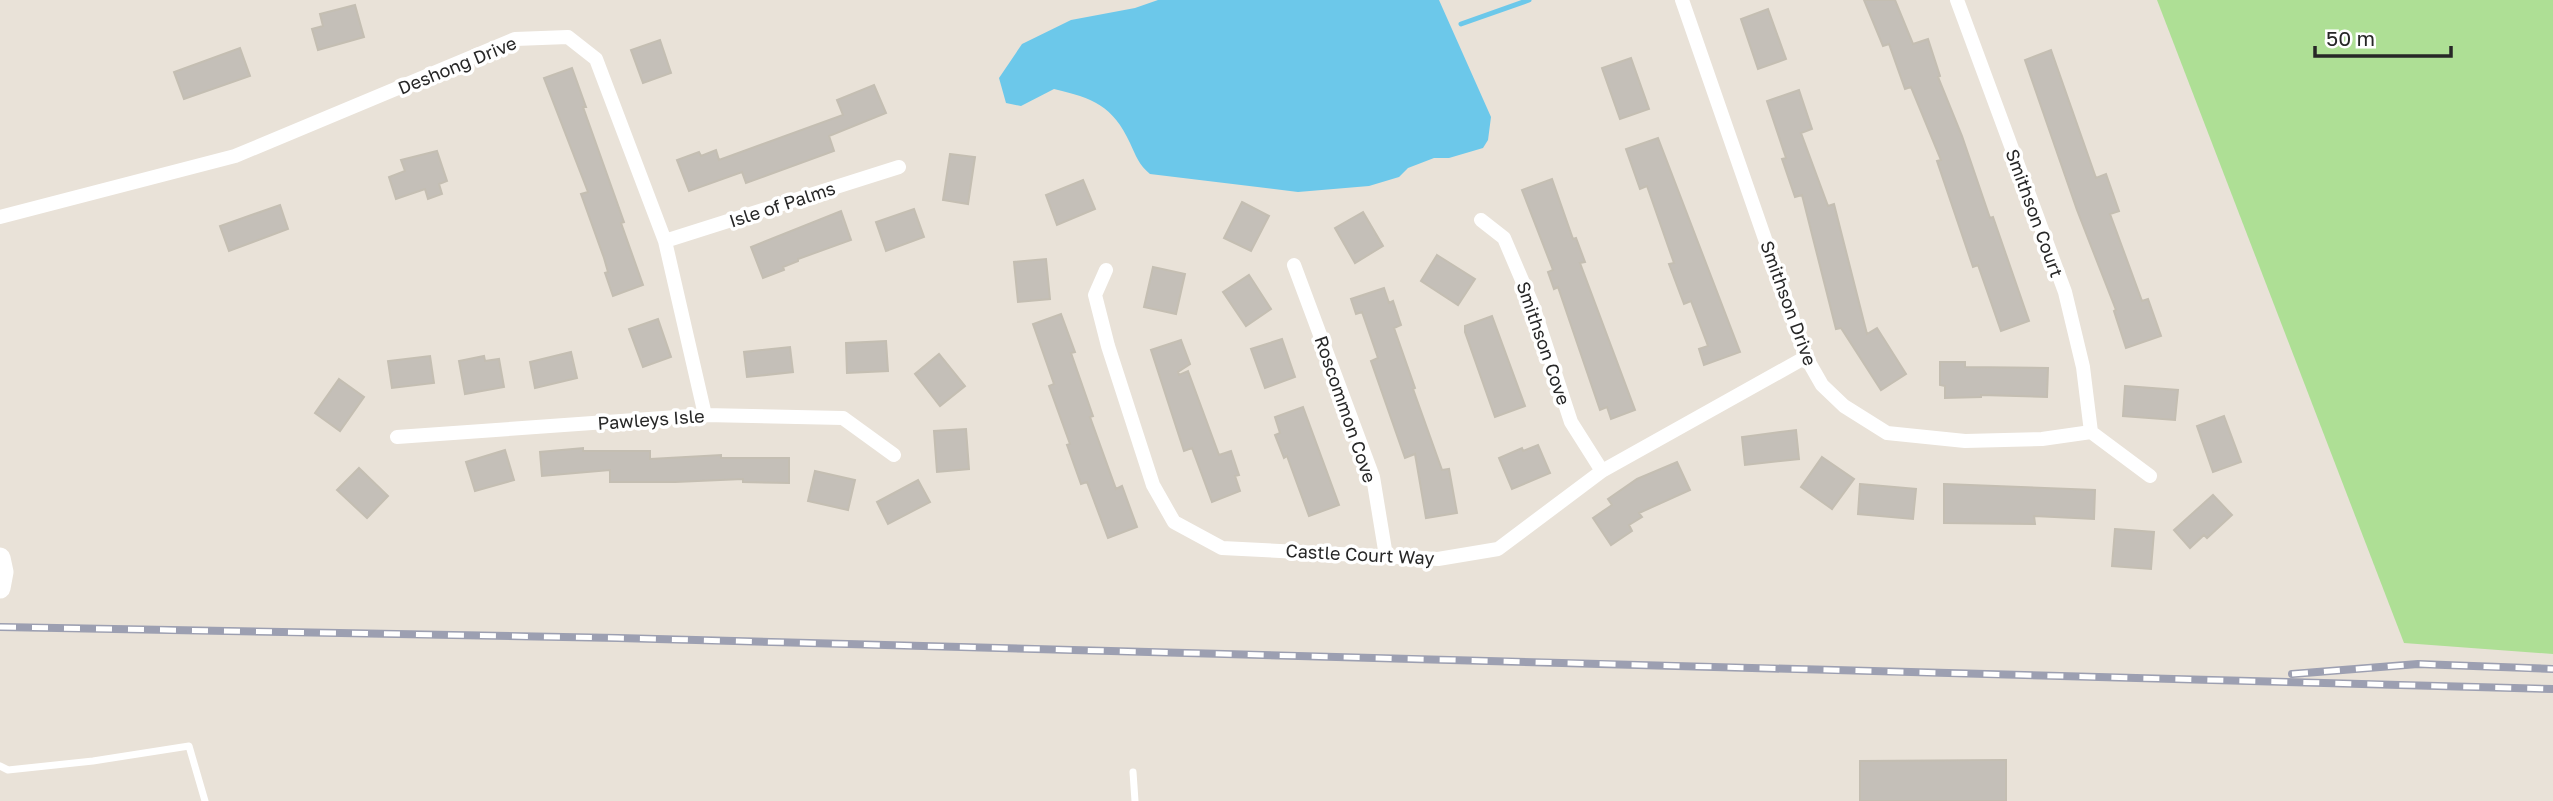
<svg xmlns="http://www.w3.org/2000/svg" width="2553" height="801" viewBox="0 0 2553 801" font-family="'Golos Text',sans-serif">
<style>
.green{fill:#aedf95}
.water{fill:#6cc8ea}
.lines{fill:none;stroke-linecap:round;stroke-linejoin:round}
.stream{stroke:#6cc8ea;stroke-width:5}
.building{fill:#c4bfb8;stroke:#c4beb2;stroke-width:2}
.lane{stroke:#fff;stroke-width:7}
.street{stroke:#fff;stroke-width:14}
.secondary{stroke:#fff;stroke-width:21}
.rail-casing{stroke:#9c9fb1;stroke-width:8}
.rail{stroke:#fff;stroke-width:5;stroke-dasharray:16;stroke-linecap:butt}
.labels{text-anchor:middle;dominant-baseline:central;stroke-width:7;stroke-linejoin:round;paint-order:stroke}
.street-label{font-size:18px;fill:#272727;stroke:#fff}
</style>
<rect width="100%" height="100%" fill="#e9e2d8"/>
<path class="green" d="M 2157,0 L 2553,0 L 2553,654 L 2404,643 Z"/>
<path class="water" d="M 1158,0 L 1439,0 L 1491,117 L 1488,140 L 1483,148 L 1449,158 L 1434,158 L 1408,168 L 1399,177 L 1369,186 L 1298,192 L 1150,174 C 1139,165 1136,156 1130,143 C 1113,106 1093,98 1054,89 L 1021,106 L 1006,103 L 999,78 L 1022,44 L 1071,20 L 1135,8 Z"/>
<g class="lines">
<path class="stream" d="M 1461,24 L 1529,0"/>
</g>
<path class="building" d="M 1864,0 L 1895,0 L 1913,44 L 1928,39 L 1940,76 L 1938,77 L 1962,136 L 1990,218 L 1993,217 L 2029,321 L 2001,331 L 1978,265 L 1973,267 L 1937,161 L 1941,160 L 1911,87 L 1905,89 L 1889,44 L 1883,46 Z
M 355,5 L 364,37 L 318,50 L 312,29 L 323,26 L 320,14 Z
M 1768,9 L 1786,59 L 1758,69 L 1741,19 Z
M 660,40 L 671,73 L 643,83 L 631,50 Z
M 240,48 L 250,76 L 184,99 L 174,72 Z
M 2051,50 L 2096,178 L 2106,174 L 2119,211 L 2110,214 L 2142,301 L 2148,299 L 2161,336 L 2126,348 L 2114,311 L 2116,310 L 2077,210 L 2025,60 Z
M 1631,58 L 1649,109 L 1620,119 L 1602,68 Z
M 572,68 L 586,107 L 583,107 L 624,222 L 621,223 L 643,285 L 613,296 L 605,273 L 608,272 L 604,258 L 581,194 L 588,192 L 544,78 Z
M 874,85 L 886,113 L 829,136 L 834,151 L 746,183 L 742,172 L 689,191 L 677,160 L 699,152 L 701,156 L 716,150 L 719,160 L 843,115 L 837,100 Z
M 1799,90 L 1812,129 L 1801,133 L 1828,206 L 1834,204 L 1867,334 L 1877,328 L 1906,374 L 1881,390 L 1841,328 L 1836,329 L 1802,195 L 1795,197 L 1782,159 L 1786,158 L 1767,101 Z
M 1658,138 L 1740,352 L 1704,365 L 1699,349 L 1708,346 L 1691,301 L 1684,304 L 1669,264 L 1674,263 L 1647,186 L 1640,189 L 1626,149 Z
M 437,151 L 447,181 L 439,184 L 442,194 L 428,199 L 425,189 L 396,199 L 389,177 L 405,171 L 401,160 Z
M 950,154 L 975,157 L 968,204 L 943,200 Z
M 1552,179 L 1573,239 L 1576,238 L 1585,262 L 1580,263 L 1635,410 L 1611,419 L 1607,407 L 1600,410 L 1558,287 L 1554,289 L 1548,272 L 1553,270 L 1522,190 Z
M 1083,180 L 1095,209 L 1057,225 L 1046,195 Z
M 1242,202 L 1269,216 L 1251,251 L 1224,238 Z
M 280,205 L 288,229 L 229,251 L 220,226 Z
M 914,209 L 924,237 L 886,251 L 876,222 Z
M 841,211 L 851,240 L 798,259 L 798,261 L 783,267 L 784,270 L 763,278 L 751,247 Z
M 1363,212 L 1383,246 L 1355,263 L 1335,228 Z
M 1437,255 L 1475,279 L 1458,305 L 1421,281 Z
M 1046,259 L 1050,299 L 1018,302 L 1014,262 Z
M 1153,267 L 1185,274 L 1176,314 L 1144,307 Z
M 1249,275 L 1271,309 L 1246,326 L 1223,292 Z
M 1384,288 L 1389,303 L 1393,301 L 1401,325 L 1394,328 L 1415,388 L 1413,389 L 1442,470 L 1449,469 L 1457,513 L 1426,518 L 1415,454 L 1405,458 L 1371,361 L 1378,358 L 1362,312 L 1356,314 L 1351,299 Z
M 1061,314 L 1075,352 L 1071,353 L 1093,416 L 1090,417 L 1116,489 L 1122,486 L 1137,527 L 1108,538 L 1087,482 L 1081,484 L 1067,445 L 1070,444 L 1049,386 L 1054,384 L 1033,324 Z
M 1492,316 L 1525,406 L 1495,417 L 1465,332 L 1465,326 Z
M 658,319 L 671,357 L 643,367 L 629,329 Z
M 1282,339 L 1295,377 L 1265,388 L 1251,349 Z
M 1181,340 L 1190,364 L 1178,372 L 1179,375 L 1188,371 L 1219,455 L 1231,451 L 1239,475 L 1235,476 L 1240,491 L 1212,502 L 1192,448 L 1184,451 L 1151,350 Z
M 886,341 L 888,371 L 847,373 L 846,343 Z
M 790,347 L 793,372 L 747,377 L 744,352 Z
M 571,352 L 577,378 L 535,388 L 530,362 Z
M 939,354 L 965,386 L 940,406 L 915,374 Z
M 430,356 L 434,383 L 392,388 L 388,361 Z
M 484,356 L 485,361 L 499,359 L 504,387 L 465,394 L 459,361 Z
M 1940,362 L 1965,362 L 1965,367 L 2048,368 L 2047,397 L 1981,395 L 1981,397 L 1945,398 L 1945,386 L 1940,385 Z
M 339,379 L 364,397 L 340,431 L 315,413 Z
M 2125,386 L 2178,390 L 2175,420 L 2123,416 Z
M 1303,407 L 1339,505 L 1309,516 L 1287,456 L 1284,458 L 1275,435 L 1280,433 L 1275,417 Z
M 2224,416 L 2241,462 L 2213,472 L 2197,426 Z
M 966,429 L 969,469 L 937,472 L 934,431 Z
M 1796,430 L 1799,459 L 1745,465 L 1742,437 Z
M 1538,445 L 1550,473 L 1512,489 L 1499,458 L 1522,448 L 1523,451 Z
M 583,448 L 583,451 L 650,451 L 650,459 L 721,455 L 721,458 L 789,458 L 789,483 L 743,482 L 743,479 L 675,482 L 610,482 L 610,470 L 542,476 L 540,452 Z
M 505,450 L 514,480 L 475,491 L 466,462 Z
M 1822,457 L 1854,479 L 1832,509 L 1801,487 Z
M 1677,462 L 1690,490 L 1639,513 L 1642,517 L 1629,525 L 1632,531 L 1611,545 L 1593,518 L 1612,505 L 1608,499 L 1637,479 Z
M 359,468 L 388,496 L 367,518 L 337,490 Z
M 815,471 L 855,480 L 848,510 L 808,501 Z
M 918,480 L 930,502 L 888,524 L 877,502 Z
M 1860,484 L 1916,489 L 1913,519 L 1858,514 Z
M 1944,484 L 2095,490 L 2094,519 L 2034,516 L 2035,524 L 1944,523 Z
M 2213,495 L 2232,515 L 2207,538 L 2204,535 L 2190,548 L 2174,530 Z
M 2115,529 L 2154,532 L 2151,569 L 2112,566 Z
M 2006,760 L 2006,801 L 1860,801 L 1860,761 Z"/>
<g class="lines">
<path class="lane" d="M 0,766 L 8,770 L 93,761 L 189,746 L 205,801
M 1133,772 L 1135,801"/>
<path class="street" d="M 1682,0 L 1806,357 L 1822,385 L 1844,406 L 1887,433 L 1965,441 L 2042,439 L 2091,432 L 2150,476
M 1957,0 L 2065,292 L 2083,367 L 2091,432
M 0,217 L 235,156 L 515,39 L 568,37 L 596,59 L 665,241 L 705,415
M 1481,220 L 1504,238 L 1533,306 L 1571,422 L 1602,471
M 665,241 L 899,167
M 1294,265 L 1373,477 L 1386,556
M 1106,270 L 1095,295 L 1108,346 L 1153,485 L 1174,522 L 1222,548 L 1438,559 L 1498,549 L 1602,471 L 1806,357
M 397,437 L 705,415 L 843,418 L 894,455"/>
<path class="secondary" d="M 0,558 L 3,572 L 0,588"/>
<defs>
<path id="rail" d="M 0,627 L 618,638 L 2553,689
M 2292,674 L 2418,664 L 2553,669"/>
</defs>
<use href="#rail" class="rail-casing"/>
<use href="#rail" class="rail"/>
</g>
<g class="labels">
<g class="street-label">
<text transform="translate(457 65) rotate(-22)">Deshong Drive</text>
<text transform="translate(782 204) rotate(-18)">Isle of Palms</text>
<text transform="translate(2035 213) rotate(70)">Smithson Court</text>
<text transform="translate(1789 303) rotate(70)">Smithson Drive</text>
<text transform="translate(1544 343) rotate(71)">Smithson Cove</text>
<text transform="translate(1346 409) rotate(71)">Roscommon Cove</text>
<text transform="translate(651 419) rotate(-4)">Pawleys Isle</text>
<text transform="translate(1360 554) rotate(3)">Castle Court Way</text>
</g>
</g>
<path d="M2315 46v10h136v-10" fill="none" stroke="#272727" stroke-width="3.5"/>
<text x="2326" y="46" font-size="21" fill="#272727" stroke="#ffffff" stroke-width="5" paint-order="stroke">50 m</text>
</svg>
